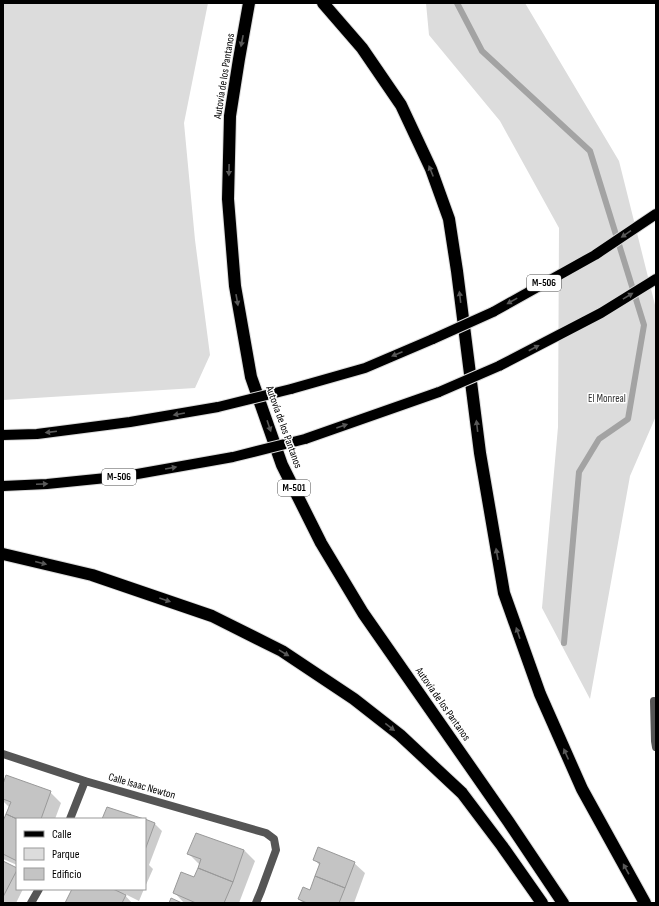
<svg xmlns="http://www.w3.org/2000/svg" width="659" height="906" viewBox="0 0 659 906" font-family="'Sofia Sans Condensed',sans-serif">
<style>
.green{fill:#dcdcdc}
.shadow{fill:#0003}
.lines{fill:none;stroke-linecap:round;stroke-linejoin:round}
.stream{stroke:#a3a3a3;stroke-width:6}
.building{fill:#c4c4c4;stroke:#999}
.primary-casing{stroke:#dbdbdb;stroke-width:12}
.motorway-casing{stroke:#dbdbdb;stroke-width:14}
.service{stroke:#555;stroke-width:8}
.minor{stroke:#555;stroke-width:8}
.primary{stroke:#000;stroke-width:10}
.motorway{stroke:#000;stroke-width:12}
.primary-bridge-casing{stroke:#dbdbdb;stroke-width:12;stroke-linecap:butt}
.primary-bridge{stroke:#000;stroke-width:10}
.oneway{fill:#595959}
.labels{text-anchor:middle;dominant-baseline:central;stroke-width:3;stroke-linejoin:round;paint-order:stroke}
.shield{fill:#fff;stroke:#4c4c4c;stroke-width:1}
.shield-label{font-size:10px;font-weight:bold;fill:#000}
.street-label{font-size:11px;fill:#000;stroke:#fff}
.park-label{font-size:11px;fill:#333;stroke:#fff}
</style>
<rect width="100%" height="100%" fill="#fff"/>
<path class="green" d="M 3,3 L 208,3 L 184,123 L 195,240 L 210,355 L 195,388 L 3,400 Z
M 426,3 L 525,3 L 619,161 L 656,309 L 656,416 L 630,476 L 590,699 L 542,608 L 558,427 L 559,228 L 500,121 L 429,35 Z"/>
<path class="shadow" d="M 3,786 L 50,792 L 61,803 L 55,819 L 17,819 L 17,865 L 3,859 L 3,823 L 10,808 L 3,801 Z
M 145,821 L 155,824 L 162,831 L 149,865 L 153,869 L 145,887 Z
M 196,834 L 244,850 L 255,861 L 239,903 L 184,903 L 174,892 L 195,878 L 200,865 L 189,854 Z
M 314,859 L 354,863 L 365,873 L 354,903 L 303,903 L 299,899 L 311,891 L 320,866 Z
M 3,862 L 17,869 L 17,889 L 23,889 L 16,903 L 3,903 Z
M 73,889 L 144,889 L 139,901 L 123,893 L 132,903 L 66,903 Z"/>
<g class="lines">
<path class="stream" d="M 457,3 L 482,51 L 590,151 L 644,325 L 628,419 L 599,439 L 579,472 L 564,643"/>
</g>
<path class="building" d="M 6,775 L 51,791 L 41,819 L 17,819 L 6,814 L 11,802 L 3,799 L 3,784 Z
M 107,807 L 144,819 L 102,819 Z
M 6,814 L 17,819 L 17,861 L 3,854 L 3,821 Z
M 145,819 L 155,823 L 145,850 Z
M 196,833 L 244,850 L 233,882 L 198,868 L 201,859 L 187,854 Z
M 318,847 L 355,862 L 345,888 L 315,876 L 320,863 L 313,860 Z
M 3,861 L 17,868 L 17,870 L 3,897 Z
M 198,868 L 233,882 L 224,903 L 196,903 L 173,893 L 181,872 L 194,877 Z
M 315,876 L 345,888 L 339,903 L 307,903 L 298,899 L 303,887 L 310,890 Z
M 72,889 L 113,889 L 126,895 L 122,903 L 65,903 Z
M 171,898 L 182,903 L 169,903 Z"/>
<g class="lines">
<defs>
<path id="primary" d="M 493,312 L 595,255 L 656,214
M 499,366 L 601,313 L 656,279
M 291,389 L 365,368 L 433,339
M 3,435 L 37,434 L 130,422 L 218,407
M 305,439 L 439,392
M 3,486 L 47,484 L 126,476 L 233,457"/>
<path id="motorway" d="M 249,3 L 239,59 L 230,116 L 228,199 L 235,286 L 251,377 L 282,465 L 321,543 L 363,613 L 508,821 L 563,903
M 323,3 L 362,48 L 401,105 L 431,169 L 449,219 L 457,271 L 480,453 L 504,593 L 540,694 L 582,789 L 645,903
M 3,554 L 92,575 L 212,616 L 282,651 L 354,699 L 400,735 L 462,793 L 502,846 L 542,903"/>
</defs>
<use href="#primary" class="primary-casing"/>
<use href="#motorway" class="motorway-casing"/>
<path class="service" d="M 654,701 L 655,741 L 656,747"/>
<path class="minor" d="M 3,754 L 85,781 L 266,833 L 274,839 L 276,850 L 261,891 L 256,903
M 70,819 L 85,781
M 31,903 L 39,889"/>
<use href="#primary" class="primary"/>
<use href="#motorway" class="motorway"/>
<defs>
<path id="primary-bridge" d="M 433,339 L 493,312
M 439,392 L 499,366
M 218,407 L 291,389
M 233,457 L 305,439"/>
</defs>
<use href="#primary-bridge" class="primary-bridge-casing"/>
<use href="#primary-bridge" class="primary-bridge"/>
</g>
<defs><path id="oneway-solid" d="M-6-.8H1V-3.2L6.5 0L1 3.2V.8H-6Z"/></defs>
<g class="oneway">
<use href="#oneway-solid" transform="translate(242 41) rotate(101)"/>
<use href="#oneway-solid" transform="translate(229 170) rotate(91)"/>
<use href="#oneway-solid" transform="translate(431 171) rotate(-112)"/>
<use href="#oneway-solid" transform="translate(626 234) rotate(146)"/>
<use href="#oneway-solid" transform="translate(628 296) rotate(-31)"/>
<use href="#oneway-solid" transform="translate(460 297) rotate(-97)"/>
<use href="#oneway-solid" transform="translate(237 300) rotate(80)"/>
<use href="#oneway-solid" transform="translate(512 301) rotate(151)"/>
<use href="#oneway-solid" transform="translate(534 348) rotate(-28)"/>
<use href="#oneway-solid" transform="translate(397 354) rotate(157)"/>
<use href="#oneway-solid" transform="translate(179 414) rotate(170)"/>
<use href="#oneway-solid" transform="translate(269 426) rotate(71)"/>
<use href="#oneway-solid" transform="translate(342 426) rotate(-19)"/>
<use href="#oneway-solid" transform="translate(477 426) rotate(-97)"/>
<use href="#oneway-solid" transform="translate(51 432) rotate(173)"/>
<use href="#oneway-solid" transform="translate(171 468) rotate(-10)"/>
<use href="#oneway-solid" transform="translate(42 484) rotate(-3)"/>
<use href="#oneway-solid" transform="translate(497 554) rotate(-100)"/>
<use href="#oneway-solid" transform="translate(41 563) rotate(14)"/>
<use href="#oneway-solid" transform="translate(165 600) rotate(19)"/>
<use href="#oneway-solid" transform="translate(518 633) rotate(-109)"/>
<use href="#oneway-solid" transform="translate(284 653) rotate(31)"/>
<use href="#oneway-solid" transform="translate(390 727) rotate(38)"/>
<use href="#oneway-solid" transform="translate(566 754) rotate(-114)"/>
<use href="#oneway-solid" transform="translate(626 869) rotate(-119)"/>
</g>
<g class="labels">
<g class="shield">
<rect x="527" y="275" width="34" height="16" rx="3"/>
<rect x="102" y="469" width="34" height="16" rx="3"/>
<rect x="278" y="480" width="32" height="16" rx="3"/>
</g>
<g class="shield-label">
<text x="544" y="283">M-506</text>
<text x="119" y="477">M-506</text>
<text x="294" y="488">M-501</text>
</g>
<g class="street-label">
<text transform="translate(224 76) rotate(-81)">Autovía de los Pantanos</text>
<text transform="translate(284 427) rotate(70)">Autovía de los Pantanos</text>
<text transform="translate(443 704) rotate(55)">Autovía de los Pantanos</text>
<text transform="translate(142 786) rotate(16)">Calle Isaac Newton</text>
</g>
<g class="park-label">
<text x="607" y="398">El Monreal</text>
</g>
</g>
<rect width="659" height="906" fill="none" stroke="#000000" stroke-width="8"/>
<rect x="16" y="818" width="130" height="72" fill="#ffffff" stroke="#999999"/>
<rect x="24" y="831" width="20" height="6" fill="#000000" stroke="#999999"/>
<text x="52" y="838" font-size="12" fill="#000000">Calle</text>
<rect x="24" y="848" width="20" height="12" fill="#dcdcdc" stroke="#999999"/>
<text x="52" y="858" font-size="12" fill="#000000">Parque</text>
<rect x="24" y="868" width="20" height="12" fill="#c4c4c4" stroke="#999999"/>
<text x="52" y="878" font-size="12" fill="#000000">Edificio</text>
</svg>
